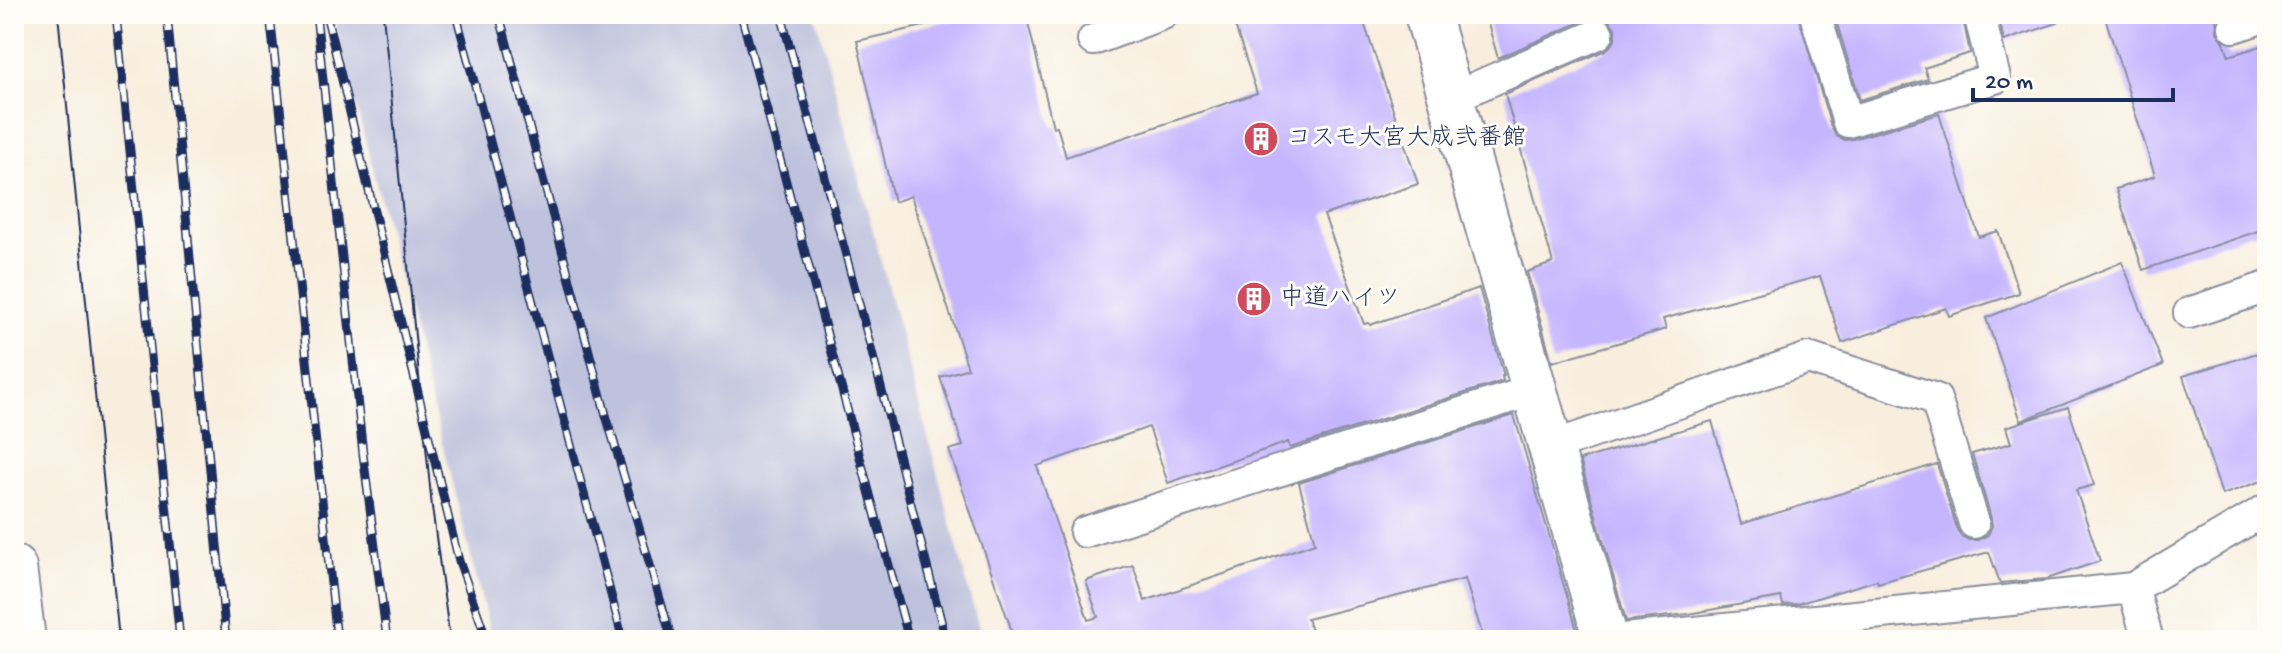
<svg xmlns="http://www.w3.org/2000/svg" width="2281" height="654" viewBox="0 0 2281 654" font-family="'Gochi Hand','Klee One',sans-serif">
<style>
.industrial{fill:#bfc2dd}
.building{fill:#c5b5ff}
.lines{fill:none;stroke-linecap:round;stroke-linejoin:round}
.service-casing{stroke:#8a8e9e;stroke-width:34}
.minor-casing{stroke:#8a8e9e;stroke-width:48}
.tertiary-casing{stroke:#8a8e9e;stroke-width:48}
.service{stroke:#fff;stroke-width:30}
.minor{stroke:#fff;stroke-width:44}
.tertiary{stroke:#fff;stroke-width:44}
.tram{stroke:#1b2f5e;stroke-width:2}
.rail-casing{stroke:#1b2f5e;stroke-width:9}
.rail{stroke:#fdfcf7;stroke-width:6;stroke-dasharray:18;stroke-linecap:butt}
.labels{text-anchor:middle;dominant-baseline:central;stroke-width:6;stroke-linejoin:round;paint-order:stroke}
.poi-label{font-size:24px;fill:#1b2f5e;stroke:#fdfcf7;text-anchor:start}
</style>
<rect width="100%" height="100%" fill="#fdfcf7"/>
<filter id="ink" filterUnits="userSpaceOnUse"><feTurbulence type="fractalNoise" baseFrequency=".0125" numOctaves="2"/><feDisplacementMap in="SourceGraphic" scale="16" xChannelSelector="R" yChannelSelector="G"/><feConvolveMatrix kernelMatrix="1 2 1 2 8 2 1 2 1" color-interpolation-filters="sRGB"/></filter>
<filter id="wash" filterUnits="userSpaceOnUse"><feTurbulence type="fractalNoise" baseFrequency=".006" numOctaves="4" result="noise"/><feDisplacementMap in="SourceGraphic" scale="32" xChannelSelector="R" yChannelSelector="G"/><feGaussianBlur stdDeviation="1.8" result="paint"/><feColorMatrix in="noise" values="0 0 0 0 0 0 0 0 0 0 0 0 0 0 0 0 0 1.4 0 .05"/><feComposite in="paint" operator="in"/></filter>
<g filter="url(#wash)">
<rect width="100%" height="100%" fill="#f8eedd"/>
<path class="industrial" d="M 333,14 L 815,14 L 982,640 L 492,640 Z"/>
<g id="blocks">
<path class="building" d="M 977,14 L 1026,14 L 1053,127 L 1057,126 L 1066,157 L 1257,93 L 1231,14 L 1361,14 L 1418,184 L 1324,215 L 1364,324 L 1369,323 L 1370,325 L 1479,288 L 1504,376 L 1502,376 L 1503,381 L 1290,448 L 1288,442 L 1168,483 L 1149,427 L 1037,466 L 1088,620 L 1098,617 L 1086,581 L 1133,565 L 1145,601 L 1315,543 L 1299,483 L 1514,415 L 1578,634 L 1536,640 L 1484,640 L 1465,579 L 1307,619 L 1314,640 L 1059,640 L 1058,634 L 1039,640 L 1015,640 L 949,450 L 963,446 L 940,377 L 968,368 L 911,196 L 894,202 L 857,41 Z
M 1485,14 L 1798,14 L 1831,127 L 1836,136 L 1845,140 L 1853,139 L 1939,114 L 1979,237 L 1998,231 L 2019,293 L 1949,316 L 1946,308 L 1842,343 L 1820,276 L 1663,319 L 1666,329 L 1552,362 L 1527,272 L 1553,263 L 1505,94 L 1606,50 L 1613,44 L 1616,35 L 1615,28 L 1608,19 L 1599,16 L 1592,17 L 1498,58 Z
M 1834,14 L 1962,14 L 1970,53 L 1924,68 L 1928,79 L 1860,100 Z
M 1998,14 L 2055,14 L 2057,23 L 2004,41 Z
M 2104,14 L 2216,14 L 2217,32 L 2224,42 L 2229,56 L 2267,44 L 2267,228 L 2143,270 L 2116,189 L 2155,176 Z
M 2122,262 L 2163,365 L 2021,421 L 1986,318 Z
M 2267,350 L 2267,479 L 2222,495 L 2183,376 Z
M 2068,407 L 2094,485 L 2076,490 L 2100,561 L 2047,579 L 2000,583 L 1989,552 L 1878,583 L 1877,580 L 1797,604 L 1783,605 L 1781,597 L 1688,614 L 1626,621 L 1580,460 L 1712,421 L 1741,524 L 1937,464 L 1957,529 L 1961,536 L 1969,540 L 1978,540 L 1988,535 L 1992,526 L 1991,518 L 1972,454 L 2011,443 L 2006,427 Z"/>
</g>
</g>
<g filter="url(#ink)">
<use href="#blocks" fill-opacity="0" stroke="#8a8e9e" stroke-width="2"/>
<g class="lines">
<defs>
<path id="service" d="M 1815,14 L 1848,122 L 1995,78 L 1979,14
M 2234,27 L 2267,16
M 1093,40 L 1163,14
M 1451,98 L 1598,34
M 2189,313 L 2267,287
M 1551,447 L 1808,358 L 1936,399 L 1974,523
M 1085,532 L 1534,390
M 2133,588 L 2148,640
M 1614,640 L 2133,588 L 2267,509"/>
<path id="minor" d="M 1427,14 L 1606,640"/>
<path id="tertiary" d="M 14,568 L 23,640"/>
</defs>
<use href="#service" class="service-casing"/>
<use href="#minor" class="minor-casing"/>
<use href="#tertiary" class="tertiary-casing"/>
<use href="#service" class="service"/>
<use href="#minor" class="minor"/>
<use href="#tertiary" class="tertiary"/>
<path class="tram" d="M 58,14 L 119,640
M 383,14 L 432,507 L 450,640"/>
<defs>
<path id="rail" d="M 116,14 L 180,640
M 167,14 L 226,640
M 270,14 L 337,640
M 316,14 L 363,454 L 387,640
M 326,14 L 459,561 L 487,640
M 456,14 L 623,640
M 499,14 L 606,415 L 672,640
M 741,14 L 909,640
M 781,14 L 869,341 L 946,640"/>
</defs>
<use href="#rail" class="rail-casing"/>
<use href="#rail" class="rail"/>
</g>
</g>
<defs>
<symbol id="building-disc" viewBox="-11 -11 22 22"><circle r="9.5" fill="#d1495b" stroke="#fdfcf7"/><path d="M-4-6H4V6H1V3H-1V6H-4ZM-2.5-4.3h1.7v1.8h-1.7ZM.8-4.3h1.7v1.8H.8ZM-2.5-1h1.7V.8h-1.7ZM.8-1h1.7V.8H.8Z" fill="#fff"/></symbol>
</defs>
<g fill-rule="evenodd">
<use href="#building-disc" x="1241" y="119" width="40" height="40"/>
<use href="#building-disc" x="1234" y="279" width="40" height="40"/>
</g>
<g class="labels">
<g class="poi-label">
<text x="1287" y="139">コスモ大宮大成弐番館</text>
<text x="1280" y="299">中道ハイツ</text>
</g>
</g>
<rect width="2281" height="654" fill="none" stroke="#fdfcf7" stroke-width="48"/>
<path d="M1973 88v12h200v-12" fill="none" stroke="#1b2f5e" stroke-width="4"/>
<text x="1985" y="88" font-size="24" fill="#1b2f5e" stroke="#fdfcf7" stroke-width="6" paint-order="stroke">20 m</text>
</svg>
